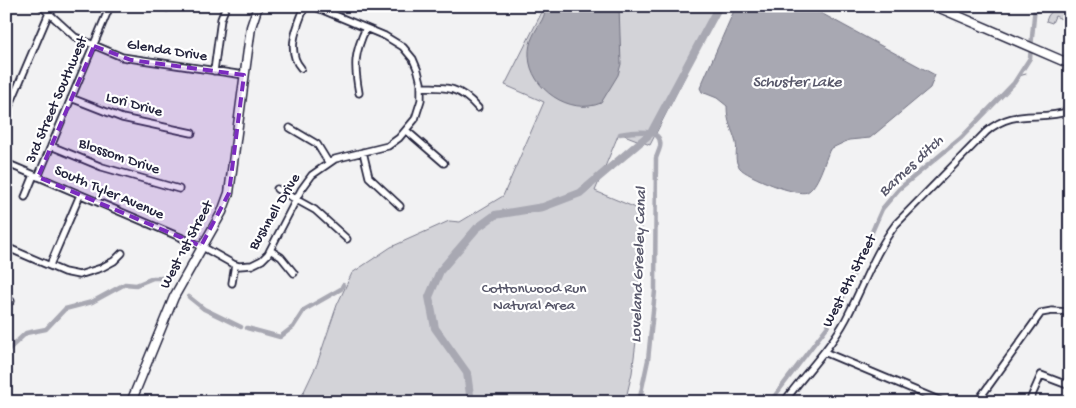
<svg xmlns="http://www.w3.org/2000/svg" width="1076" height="408" viewBox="0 0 1076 408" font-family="'Gochi Hand',sans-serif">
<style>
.green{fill:#d3d3d8;stroke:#7a7a8a}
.water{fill:#a8a8b2;stroke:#727282}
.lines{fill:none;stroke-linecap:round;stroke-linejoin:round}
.stream{stroke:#727282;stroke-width:1}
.canal{stroke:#a8a8b2;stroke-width:4.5}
.river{stroke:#a8a8b2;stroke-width:8}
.minor-casing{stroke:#22223b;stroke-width:9}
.major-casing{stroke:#22223b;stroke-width:11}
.minor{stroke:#fff;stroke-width:5.5}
.major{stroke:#fff;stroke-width:8}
.marked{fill:#7b2cbf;fill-opacity:0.2;stroke:#7b2cbf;stroke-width:4;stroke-dasharray:10 6;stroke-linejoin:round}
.labels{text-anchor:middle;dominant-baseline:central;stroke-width:4.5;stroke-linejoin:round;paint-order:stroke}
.street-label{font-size:15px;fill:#22223b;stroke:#fff}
.park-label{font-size:15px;fill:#57576a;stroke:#fff}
.water-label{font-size:16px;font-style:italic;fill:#58586b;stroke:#fff}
</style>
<rect width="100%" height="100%" fill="#f2f2f3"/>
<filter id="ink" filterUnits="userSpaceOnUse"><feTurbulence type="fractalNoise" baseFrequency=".02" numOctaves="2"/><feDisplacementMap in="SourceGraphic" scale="10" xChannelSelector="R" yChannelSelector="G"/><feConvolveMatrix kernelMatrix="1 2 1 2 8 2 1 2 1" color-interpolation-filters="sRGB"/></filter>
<g filter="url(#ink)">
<path class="green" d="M 545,6 L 721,6 L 650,145 L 619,133 L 595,191 L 641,210 L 640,310 L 632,373 L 625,402 L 299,402 L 317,364 L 337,305 L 352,273 L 391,247 L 449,221 L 460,222 L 503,196 L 544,102 L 505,85 Z
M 1056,6 L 1070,6 L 1070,23 L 1055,16 L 1052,23 L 1046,21 L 1048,16 Z"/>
<path class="water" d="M 548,6 L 619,6 L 621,64 L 618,75 L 601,103 C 570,116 530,89 529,56 C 528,41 535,32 542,20 C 544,16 545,11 548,6 Z
M 736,6 L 808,6 L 935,75 L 930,88 L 870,138 L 849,140 L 830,149 C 825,160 818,187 807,192 C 798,197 746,176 740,168 C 733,160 738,152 736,143 C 732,128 727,123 727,106 L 717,98 L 702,92 L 700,88 Z"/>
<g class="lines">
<path class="stream" d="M 1019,76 L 1026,74"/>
<path class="canal" d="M 620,134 C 631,132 664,126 660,147 C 659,151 657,155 656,158 L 655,291 L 648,360 L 639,402
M 189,297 L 204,309 L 241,327
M 247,328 L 280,337 L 293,327 L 304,310 L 341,289 L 343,285
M 6,348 L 9,349 L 26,333 L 46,329 L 65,309 L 92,302 L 125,284 L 136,285 L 153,278 L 162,278 L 167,287
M 770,402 L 830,323 L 846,291 L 882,209 L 899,189 L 961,138 L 1014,83 L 1030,58 L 1035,6"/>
<path class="river" d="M 471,402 L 467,373 L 435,328 L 429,297 L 440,271 L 477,228 L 495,215 L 543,207 L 580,193 L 651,133 L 719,6"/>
<defs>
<path id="minor" d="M 41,6 L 75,37 L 122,57 L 244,75
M 167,8 L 168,6
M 301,68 C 285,50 298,25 305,6
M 214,71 L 221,19 L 226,6
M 421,87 C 448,87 460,87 478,108
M 359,93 C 354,65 354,54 366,28
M 71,98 L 122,118 L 192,133
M 6,114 L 49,13 L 54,6
M 290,128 L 317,144 L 328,162
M 407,131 L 444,163
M 51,146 L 102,167 L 179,189
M 363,152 L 369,177 L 400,206
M 6,163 L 201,246 L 233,264 L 239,266 L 252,265 L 262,260 L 268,254 L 301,190 L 312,175 L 335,159 L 388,146 L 399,138 L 415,119 L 421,100 L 421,83 L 418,71 L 413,59 L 403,47 L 385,36 L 313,6
M 38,177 L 110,6
M 277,189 L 315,210 L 347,239
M 25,197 L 34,175
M 6,247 L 64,272 L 79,275 L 101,268 L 114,261 L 122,253
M 270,250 L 281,257 L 294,273
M 50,265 L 80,195
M 232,283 L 235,265
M 6,299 L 11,301
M 824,352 L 943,402
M 784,402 C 804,374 830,349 846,319 C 863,287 874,253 896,224 L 986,132 C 1015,107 1038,122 1070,111
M 977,402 L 1041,313 L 1052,311 L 1070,312
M 1029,402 L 1041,375 L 1070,386"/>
<path id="major" d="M 935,6 L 1070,64
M 131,402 L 174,297 L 222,212 L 229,193 L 251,27 L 258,6"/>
</defs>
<use href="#minor" class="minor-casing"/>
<use href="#major" class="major-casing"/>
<use href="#minor" class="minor"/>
<use href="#major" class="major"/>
</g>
</g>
<path class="marked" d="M 94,46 L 131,60 L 244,75 L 229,193 L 201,246 L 38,177 Z"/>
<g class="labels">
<g class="street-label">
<text transform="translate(167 51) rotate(9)">Glenda Drive</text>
<text transform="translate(57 100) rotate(-67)">3rd Street Southwest</text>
<text transform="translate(134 105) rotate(16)">Lori Drive</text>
<text transform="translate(119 157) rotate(19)">Blossom Drive</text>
<text transform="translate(109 193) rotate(23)">South Tyler Avenue</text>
<text transform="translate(275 212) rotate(-59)">Bushnell Drive</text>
<text transform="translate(187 245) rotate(-62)">West 1st Street</text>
<text transform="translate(850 281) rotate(-63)">West 8th Street</text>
</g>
<g class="park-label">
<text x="534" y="289">Cottonwood Run<tspan x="534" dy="17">Natural Area</tspan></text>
</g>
<g class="water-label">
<text x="797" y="83">Schuster Lake</text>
<text transform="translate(912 167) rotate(-43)">Barnes ditch</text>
<text transform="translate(640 265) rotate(-88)">Loveland Greeley Canal</text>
</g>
</g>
<rect width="1076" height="408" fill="none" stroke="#fff" stroke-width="25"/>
<rect x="12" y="12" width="1051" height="383" fill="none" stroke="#22223b" stroke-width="2" filter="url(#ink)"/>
</svg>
